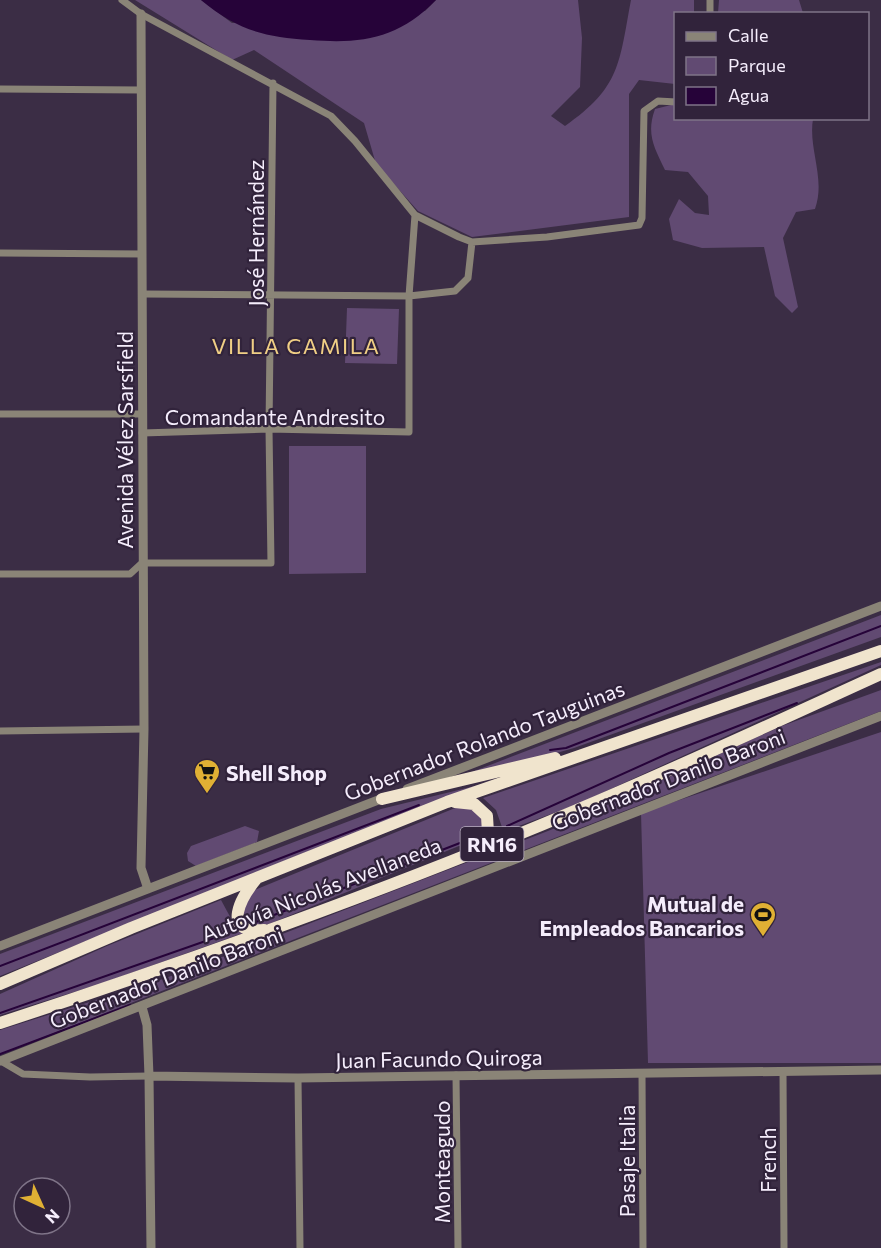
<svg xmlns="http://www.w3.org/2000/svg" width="881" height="1248" viewBox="0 0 881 1248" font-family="Commissioner,sans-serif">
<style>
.green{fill:#614a72}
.water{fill:#260339}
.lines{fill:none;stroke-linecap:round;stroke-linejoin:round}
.stream{stroke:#260339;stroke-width:2}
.minor{stroke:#8a8477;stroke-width:7}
.tertiary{stroke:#8a8477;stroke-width:9}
.trunk{stroke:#f0e4cd;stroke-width:12}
.labels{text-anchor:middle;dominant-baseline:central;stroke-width:4.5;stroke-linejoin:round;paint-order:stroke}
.shield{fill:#31233b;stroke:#bab0c2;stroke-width:1.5}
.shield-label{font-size:20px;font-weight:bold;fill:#f5edfc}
.street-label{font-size:21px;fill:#f5edfc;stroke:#31233b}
.poi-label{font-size:21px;font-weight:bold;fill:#f5edfc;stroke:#31233b;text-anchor:start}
.neighbourhood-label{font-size:22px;letter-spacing:1.5px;fill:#f0cf85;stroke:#31233b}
</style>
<rect width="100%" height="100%" fill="#3b2d45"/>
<path class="green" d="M 135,0 L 201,0 L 232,23 L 425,11 L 436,0 L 578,0 L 582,38 L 580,87 L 551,116 L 565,126 C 621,87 619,63 631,0 L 694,0 L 694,13 L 676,14 L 675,84 L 639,80 L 629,94 L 629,217 L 472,237 L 418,211 L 376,164 L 364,123 L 254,50 L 232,60 Z
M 719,0 L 799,0 L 803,13 L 718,13 Z
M 675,104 L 676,118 L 813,119 C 808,149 826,178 815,209 L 796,212 L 783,238 L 798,307 L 792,313 L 775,296 L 764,247 L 702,248 L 673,240 L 669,219 L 679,199 L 695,213 L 709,215 L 708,196 L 688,172 L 665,170 C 654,147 646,134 655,109 Z
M 347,308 L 399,309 L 397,364 L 345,363 Z
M 289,446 L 366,446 L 366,573 L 289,574 Z
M 881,615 L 881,637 L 574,748 L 417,793 Z
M 881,662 L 881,665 L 578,804 L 508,830 L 503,830 L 496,810 L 483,798 Z
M 881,690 L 881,711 L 0,1054 L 0,1030 L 163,979 L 246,948 L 553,829 L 782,726 Z
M 881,732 L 881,1063 L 648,1063 L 641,813 Z
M 487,783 L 299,855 L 0,976 L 0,954 L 381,809 Z
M 460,806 L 467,806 L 482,817 L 483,829 L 476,839 L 269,924 L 255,925 L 247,920 L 241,909 L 250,892 Z
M 245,826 L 259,831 L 257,842 L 196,866 L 188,861 L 187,853 L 191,846 Z
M 221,900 L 234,924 L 246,932 L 103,983 L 0,1015 L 0,994 L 107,946 Z"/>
<path class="water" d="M 201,0 L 436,0 C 398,39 362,44 310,40 C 264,37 237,30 201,0 Z"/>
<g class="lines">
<path class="stream" d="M 550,750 L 566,748 L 881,626
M 507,826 L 669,753 L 797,703
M 256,922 L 478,836
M 0,966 L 419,805
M 0,1013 L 237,930
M 0,1054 L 130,1005"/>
<path class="minor" d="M 122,0 L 141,14 L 331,116 L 355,141 L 415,215 L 459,237 L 472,242 L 547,237 L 639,225 L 642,218 L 644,111 L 658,101 L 676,102
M 710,14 L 710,0
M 0,89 L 141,90
M 0,253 L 142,254
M 143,294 L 409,296 L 455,291 L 468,278 L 472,242
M 0,414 L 142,414
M 142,433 L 269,429 L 409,432 L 409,296 L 415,215
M 0,574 L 130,574 L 142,563 L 271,563 L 269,429 L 273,83
M 0,731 L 144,729
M 1,1061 L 23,1074 L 90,1077 L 149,1076
M 783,1071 L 784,1248
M 642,1073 L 643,1248
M 456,1075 L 458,1248
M 298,1078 L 300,1248"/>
<path class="tertiary" d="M 141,14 L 144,729 L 141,868 L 148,889
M 407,789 L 881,606
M 0,946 L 386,797
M 142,1007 L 147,1025 L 149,1076 L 151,1248
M 0,1061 L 881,716
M 149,1076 L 298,1078 L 881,1070"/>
<path class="trunk" d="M 382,799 L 555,758
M 455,802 L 474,804 L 487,816 L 488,833 L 475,848
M 257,878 C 242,896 219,934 264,930
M 0,984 L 131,928 L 447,802 L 881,651
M 0,1023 C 195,959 388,890 577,810 C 679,767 780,720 881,674"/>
</g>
<defs>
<symbol id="supermarket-pin" viewBox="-11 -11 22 30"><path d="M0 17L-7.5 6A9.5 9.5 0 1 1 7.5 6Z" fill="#e0b034" stroke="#31233b"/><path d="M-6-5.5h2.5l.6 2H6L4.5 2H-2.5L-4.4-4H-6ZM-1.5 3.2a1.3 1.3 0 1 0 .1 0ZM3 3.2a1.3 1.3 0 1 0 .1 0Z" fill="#111"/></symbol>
<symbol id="stadium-pin" viewBox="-11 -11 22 30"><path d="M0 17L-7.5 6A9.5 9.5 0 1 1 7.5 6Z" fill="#e0b034" stroke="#31233b"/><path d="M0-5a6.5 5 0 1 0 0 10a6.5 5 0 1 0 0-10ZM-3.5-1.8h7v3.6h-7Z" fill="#111"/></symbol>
</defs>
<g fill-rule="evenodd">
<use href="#supermarket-pin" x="192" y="757" width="30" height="40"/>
<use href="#stadium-pin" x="748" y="900" width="30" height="40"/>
</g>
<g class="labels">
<rect class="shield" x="460.5" y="827" width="63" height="34" rx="4.5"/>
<g class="shield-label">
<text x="492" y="844">RN16</text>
</g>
<g class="street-label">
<text transform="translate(255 233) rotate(-90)">José Hernández</text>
<text x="275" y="416">Comandante Andresito</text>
<text transform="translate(124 440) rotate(-90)">Avenida Vélez Sarsfield</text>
<text transform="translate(484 740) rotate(-21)">Gobernador Rolando Tauguinas</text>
<text transform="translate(668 779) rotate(-21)">Gobernador Danilo Baroni</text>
<text transform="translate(321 889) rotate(-21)">Autovía Nicolás Avellaneda</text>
<text transform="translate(166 977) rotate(-21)">Gobernador Danilo Baroni</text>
<text transform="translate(439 1058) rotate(-1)">Juan Facundo Quiroga</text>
<text transform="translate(767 1160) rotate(-90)">French</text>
<text transform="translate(626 1161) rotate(-90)">Pasaje Italia</text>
<text transform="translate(441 1162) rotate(-90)">Monteagudo</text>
</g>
<g class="poi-label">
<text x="226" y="772">Shell Shop</text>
<text x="744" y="903" text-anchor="end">Mutual de<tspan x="744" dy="24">Empleados Bancarios</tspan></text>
</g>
<g class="neighbourhood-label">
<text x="296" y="345">VILLA CAMILA</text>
</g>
</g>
<rect x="674" y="12" width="195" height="108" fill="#31233b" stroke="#7f7488" stroke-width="1.5"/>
<rect x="686" y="32" width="30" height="9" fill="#8a8477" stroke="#7f7488" stroke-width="1.5"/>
<text x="728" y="42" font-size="18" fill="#f5edfc">Calle</text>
<rect x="686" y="57" width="30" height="18" fill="#614a72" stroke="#7f7488" stroke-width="1.5"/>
<text x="728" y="72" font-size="18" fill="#f5edfc">Parque</text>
<rect x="686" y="87" width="30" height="18" fill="#260339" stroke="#7f7488" stroke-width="1.5"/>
<text x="728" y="102" font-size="18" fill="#f5edfc">Agua</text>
<g transform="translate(42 1206) rotate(135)"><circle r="28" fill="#31233b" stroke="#7f7488" stroke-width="1.5"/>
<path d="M0-4.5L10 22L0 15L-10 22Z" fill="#e0b034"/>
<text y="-9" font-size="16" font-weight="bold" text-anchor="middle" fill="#f5edfc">N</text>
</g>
</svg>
